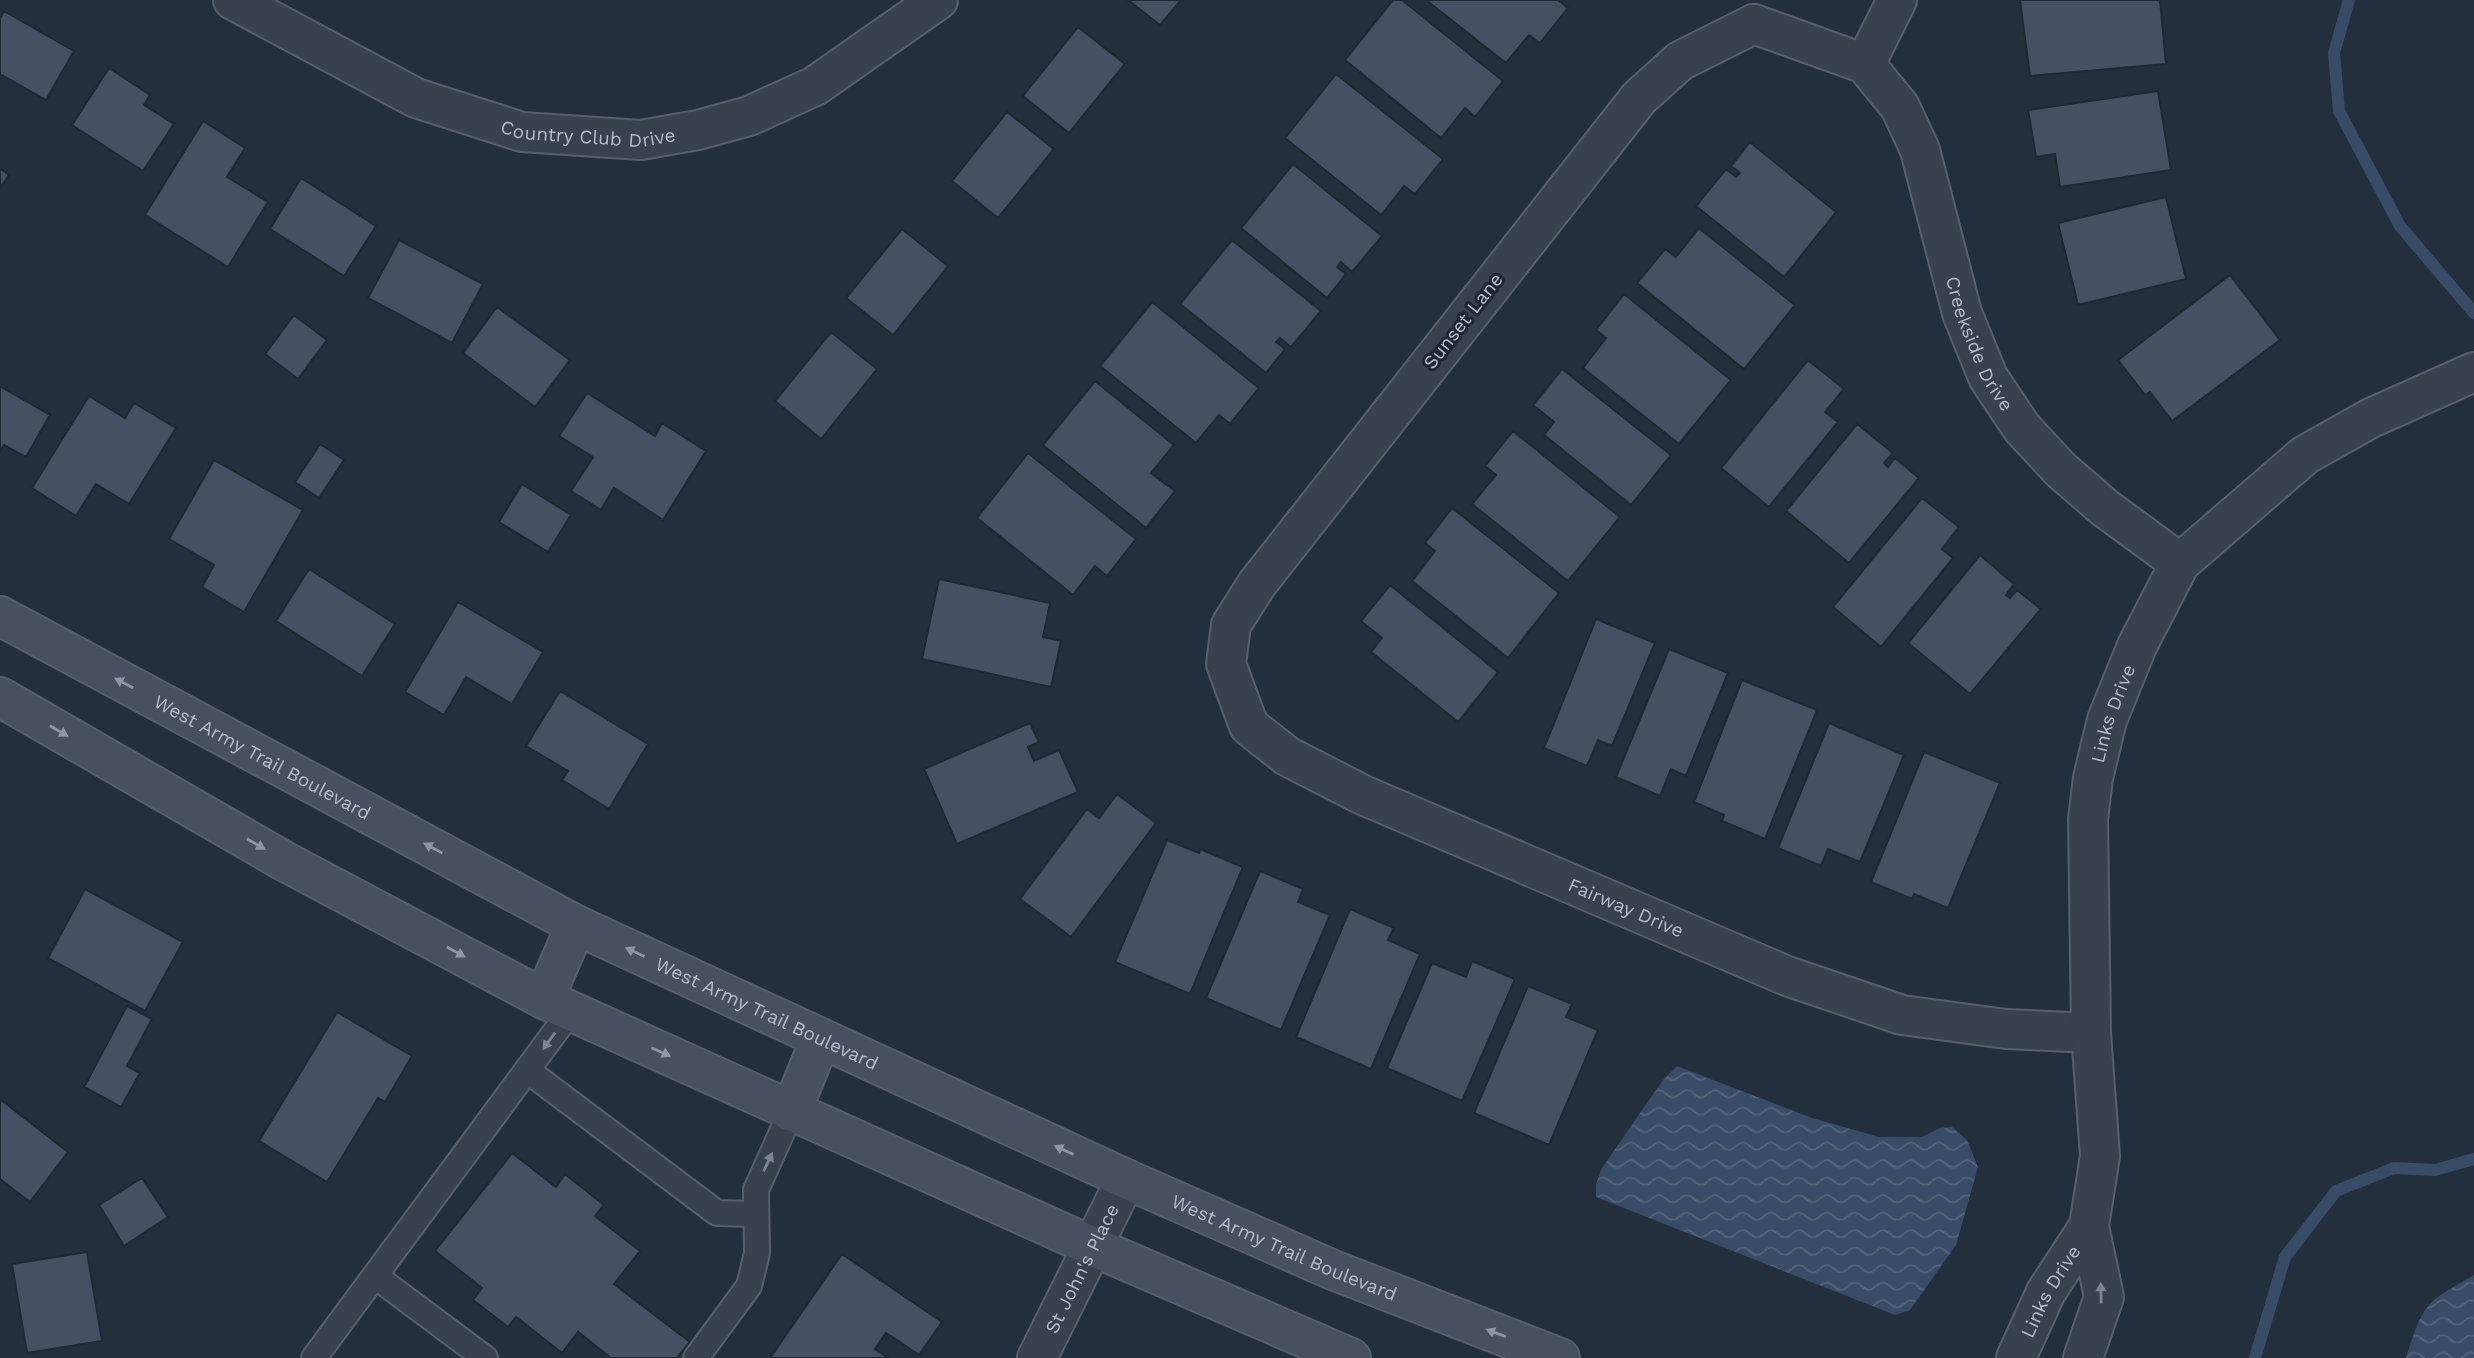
<svg xmlns="http://www.w3.org/2000/svg" width="2474" height="1358" viewBox="0 0 2474 1358" font-family="'Work Sans',sans-serif">
<style>
.water{fill:url(#water-waves)}
.lines{fill:none;stroke-linecap:round;stroke-linejoin:round}
.stream{stroke:#394c67;stroke-width:12}
.building{fill:#455162;stroke:#1f2835;stroke-width:2}
.service-casing{stroke:#565f6c;stroke-width:28}
.minor-casing{stroke:#565f6c;stroke-width:42}
.secondary-casing{stroke:#565f6c;stroke-width:42}
.service{stroke:#38414e;stroke-width:24}
.minor{stroke:#38414e;stroke-width:38}
.secondary{stroke:#465061;stroke-width:38}
.oneway{fill:#8e96a5}
.oneway2{fill:#7c8592}
.labels{text-anchor:middle;dominant-baseline:central;stroke-width:6;stroke-linejoin:round;paint-order:stroke}
.street-label{font-size:19px;fill:#b4bcc9;stroke:#1d2633}
</style>
<defs>
<pattern id="water-waves" width="16" height="10" patternUnits="userSpaceOnUse" patternTransform="scale(1.75)"><rect width="16" height="10" fill="#394c67"/><path d="M0 5q4-4 8 0t8 0" fill="none" stroke="#53647b"/></pattern>
</defs>
<rect width="100%" height="100%" fill="#242f3e"/>
<path class="water" d="M 1677,1066 L 1812,1118 L 1879,1137 L 1922,1137 L 1940,1128 L 1952,1127 L 1967,1140 L 1978,1167 L 1956,1245 L 1910,1310 L 1895,1315 L 1596,1197 L 1596,1184 L 1602,1168 L 1663,1080 Z
M 2474,1275 L 2474,1358 L 2406,1358 C 2424,1302 2424,1304 2474,1275 Z"/>
<g class="lines">
<path class="stream" d="M 2349,0 L 2334,53 L 2339,111 L 2400,226 L 2474,313
M 2255,1358 L 2285,1257 L 2336,1191 L 2394,1168 L 2435,1170 L 2474,1159"/>
</g>
<path class="building" d="M 1128,0 L 1181,0 L 1160,25 Z
M 1393,0 L 1402,0 L 1503,81 L 1475,117 L 1465,108 L 1441,138 L 1345,60 Z
M 1426,0 L 1558,0 L 1568,8 L 1540,43 L 1529,35 L 1506,63 Z
M 2020,0 L 2160,0 L 2166,64 L 2030,76 Z
M 4,11 L 74,51 L 46,100 L 0,74 L 0,18 Z
M 1078,27 L 1125,64 L 1069,133 L 1023,96 Z
M 109,68 L 150,95 L 144,105 L 174,124 L 143,171 L 72,125 Z
M 1336,74 L 1443,159 L 1415,194 L 1404,186 L 1381,215 L 1285,138 Z
M 2158,91 L 2171,170 L 2060,187 L 2055,154 L 2036,157 L 2028,110 Z
M 1007,112 L 1054,149 L 998,218 L 952,181 Z
M 203,121 L 245,148 L 227,177 L 268,202 L 228,267 L 145,215 Z
M 1750,142 L 1836,212 L 1784,277 L 1696,206 L 1726,169 L 1736,177 L 1740,173 L 1731,166 Z
M 1293,164 L 1382,236 L 1352,272 L 1341,262 L 1337,267 L 1346,274 L 1327,298 L 1241,228 Z
M 0,168 L 9,175 L 0,188 Z
M 301,178 L 376,226 L 344,276 L 270,229 Z
M 2166,197 L 2186,279 L 2078,305 L 2058,223 Z
M 1699,228 L 1795,305 L 1744,369 L 1637,283 L 1665,249 L 1676,257 Z
M 902,229 L 948,266 L 893,335 L 846,298 Z
M 399,240 L 483,284 L 452,343 L 368,298 Z
M 1232,240 L 1321,311 L 1291,347 L 1280,338 L 1276,342 L 1285,349 L 1266,373 L 1180,304 Z
M 2230,275 L 2280,340 L 2172,421 L 2150,392 L 2145,395 L 2118,360 Z
M 1624,294 L 1731,380 L 1679,444 L 1583,368 L 1606,338 L 1596,330 Z
M 1152,302 L 1259,388 L 1230,424 L 1219,415 L 1196,443 L 1100,366 Z
M 497,307 L 570,360 L 535,407 L 463,353 Z
M 294,315 L 327,340 L 298,379 L 265,354 Z
M 831,332 L 877,369 L 821,439 L 775,401 Z
M 1808,360 L 1844,389 L 1825,412 L 1838,422 L 1769,507 L 1721,468 Z
M 1562,369 L 1671,455 L 1631,505 L 1544,435 L 1554,422 L 1533,405 Z
M 1095,381 L 1174,445 L 1151,473 L 1175,491 L 1146,528 L 1043,445 Z
M 0,386 L 50,415 L 26,457 L 4,445 L 0,452 Z
M 587,393 L 655,436 L 662,423 L 706,451 L 663,520 L 614,488 L 601,510 L 571,491 L 593,457 L 559,436 Z
M 89,396 L 125,418 L 134,403 L 176,428 L 129,504 L 96,484 L 76,516 L 32,488 Z
M 1857,424 L 1893,453 L 1884,463 L 1888,467 L 1895,458 L 1919,478 L 1849,563 L 1786,511 Z
M 1513,431 L 1620,517 L 1568,581 L 1472,504 L 1496,475 L 1485,466 Z
M 320,444 L 344,460 L 319,498 L 295,482 Z
M 1028,453 L 1136,539 L 1107,576 L 1095,566 L 1073,595 L 977,518 Z
M 214,460 L 303,510 L 244,612 L 202,587 L 214,565 L 169,539 Z
M 522,484 L 571,515 L 548,552 L 499,522 Z
M 1922,498 L 1959,527 L 1942,549 L 1953,558 L 1881,647 L 1833,607 Z
M 1452,508 L 1559,593 L 1508,658 L 1412,581 L 1435,551 L 1425,543 Z
M 1980,555 L 2014,584 L 2006,595 L 2010,598 L 2017,590 L 2041,609 L 1970,694 L 1908,643 Z
M 309,569 L 395,624 L 362,676 L 276,621 Z
M 939,579 L 1050,603 L 1043,637 L 1061,641 L 1051,687 L 922,659 Z
M 1390,585 L 1498,672 L 1458,722 L 1371,652 L 1382,638 L 1361,621 Z
M 458,602 L 543,652 L 512,704 L 466,677 L 444,715 L 405,692 Z
M 1596,619 L 1655,643 L 1612,746 L 1598,740 L 1587,766 L 1544,748 Z
M 1669,649 L 1728,673 L 1686,776 L 1671,769 L 1660,796 L 1616,777 Z
M 1742,680 L 1817,710 L 1765,839 L 1722,821 L 1724,815 L 1694,802 Z
M 560,691 L 648,744 L 609,809 L 562,780 L 568,771 L 526,746 Z
M 1030,723 L 1039,742 L 1028,747 L 1034,761 L 1059,750 L 1078,792 L 957,844 L 924,769 Z
M 1829,723 L 1904,755 L 1860,862 L 1828,849 L 1821,866 L 1778,848 Z
M 1924,752 L 2000,783 L 1948,908 L 1914,894 L 1912,899 L 1871,882 Z
M 1117,794 L 1156,823 L 1071,937 L 1020,899 L 1087,809 L 1099,818 Z
M 1167,840 L 1199,853 L 1200,849 L 1243,867 L 1190,994 L 1115,962 Z
M 1260,871 L 1303,889 L 1298,902 L 1330,915 L 1281,1030 L 1206,998 Z
M 85,889 L 183,942 L 145,1011 L 48,958 Z
M 1350,909 L 1394,928 L 1388,940 L 1420,954 L 1371,1069 L 1296,1037 Z
M 1472,961 L 1515,979 L 1462,1101 L 1387,1068 L 1432,963 L 1466,977 Z
M 1528,986 L 1572,1004 L 1566,1017 L 1598,1030 L 1549,1145 L 1474,1113 Z
M 127,1006 L 152,1019 L 127,1066 L 140,1073 L 121,1107 L 84,1087 Z
M 337,1012 L 412,1056 L 385,1102 L 378,1098 L 327,1182 L 259,1141 Z
M 0,1099 L 68,1152 L 30,1202 L 0,1179 Z
M 512,1153 L 556,1187 L 565,1174 L 604,1205 L 595,1216 L 640,1251 L 614,1284 L 690,1342 L 677,1358 L 611,1358 L 578,1332 L 562,1353 L 516,1317 L 508,1327 L 473,1300 L 482,1288 L 435,1251 Z
M 142,1178 L 168,1217 L 124,1246 L 99,1205 Z
M 87,1252 L 102,1341 L 27,1353 L 12,1264 Z
M 842,1254 L 942,1322 L 919,1355 L 886,1333 L 875,1349 L 888,1358 L 770,1358 Z"/>
<g class="lines">
<defs>
<path id="service" d="M 528,1071 L 717,1213 L 756,1214
M 375,1276 L 485,1358
M 314,1358 L 570,1012
M 696,1358 L 749,1286 L 757,1253 L 756,1190 L 791,1112"/>
<g id="minor">
<path id="s1" d="M 233,0 L 416,98 L 522,132 L 641,140 L 698,130 L 749,116 L 815,86 L 938,0"/>
<path id="s2" d="M 1754,24 L 1680,61 L 1639,98 L 1257,584 L 1231,625 L 1226,664 L 1249,726 L 1287,756 L 1363,795 L 1787,976 L 1902,1015 L 2006,1029 L 2091,1033"/>
<path id="s3" d="M 1754,24 L 1865,64 L 1900,107 L 1920,150 L 1962,313 L 1988,377 L 2022,428 L 2061,470 L 2105,508 L 2180,563"/>
<path d="M 1865,64 L 1897,0"/>
<path id="s4" d="M 1037,1358 L 1126,1179"/>
<path id="s5" d="M 2016,1358 L 2046,1292 L 2089,1226"/>
<path id="s6" d="M 2083,1358 L 2104,1297 L 2089,1226 L 2100,1156 L 2091,1033 L 2088,819 L 2093,778 L 2107,720 L 2137,646 L 2180,563 L 2305,455 L 2371,418 L 2474,372"/>
</g>
<g id="secondary">
<path id="s7" d="M 0,616 L 576,925 L 1126,1179 L 1333,1270 L 1560,1358"/>
<path d="M 0,697 L 284,861 L 544,999 L 1094,1247 L 1351,1358"/>
<path d="M 544,999 L 576,925"/>
<path d="M 791,1112 L 821,1038"/>
</g>
</defs>
<use href="#service" class="service-casing"/>
<use href="#minor" class="minor-casing"/>
<use href="#secondary" class="secondary-casing"/>
<use href="#service" class="service"/>
<use href="#minor" class="minor"/>
<use href="#secondary" class="secondary"/>
</g>
<defs><path id="oneway-solid" d="M-6-.8H1V-3.2L6.5 0L1 3.2V.8H-6Z" transform="scale(1.75)"/></defs>
<g class="oneway">
<use href="#oneway-solid" transform="translate(124 683) rotate(-152)"/>
<use href="#oneway-solid" transform="translate(59 731) rotate(30)"/>
<use href="#oneway-solid" transform="translate(256 844) rotate(30)"/>
<use href="#oneway-solid" transform="translate(433 848) rotate(-152)"/>
<use href="#oneway-solid" transform="translate(456 952) rotate(28)"/>
<use href="#oneway-solid" transform="translate(635 952) rotate(-155)"/>
<use href="#oneway-solid" transform="translate(661 1052) rotate(24)"/>
<use href="#oneway-solid" transform="translate(1064 1150) rotate(-155)"/>
<use href="#oneway-solid" transform="translate(1496 1333) rotate(-159)"/>
</g>
<g class="oneway2">
<use href="#oneway-solid" transform="translate(549 1041) rotate(126)"/>
<use href="#oneway-solid" transform="translate(768 1162) rotate(-65)"/>
<use href="#oneway-solid" transform="translate(2101 1293) rotate(-91)"/>
</g>
<g class="labels">
<g class="street-label">
<text stroke="none"><textPath href="#s1" startOffset="385">Country Club Drive</textPath></text>
<text transform="translate(1463 321) rotate(-52)">Sunset Lane</text>
<text stroke="none"><textPath href="#s3" startOffset="424">Creekside Drive</textPath></text>
<text stroke="none"><textPath href="#s6" startOffset="654">Links Drive</textPath></text>
<text stroke="none"><textPath href="#s7" startOffset="298">West Army Trail Boulevard</textPath></text>
<text stroke="none"><textPath href="#s2" startOffset="1330">Fairway Drive</textPath></text>
<text stroke="none"><textPath href="#s7" startOffset="864">West Army Trail Boulevard</textPath></text>
<text stroke="none"><textPath href="#s7" startOffset="1432">West Army Trail Boulevard</textPath></text>
<text stroke="none"><textPath href="#s4" startOffset="100">St John's Place</textPath></text>
<text stroke="none"><textPath href="#s5" startOffset="75">Links Drive</textPath></text>
</g>
</g>
</svg>
